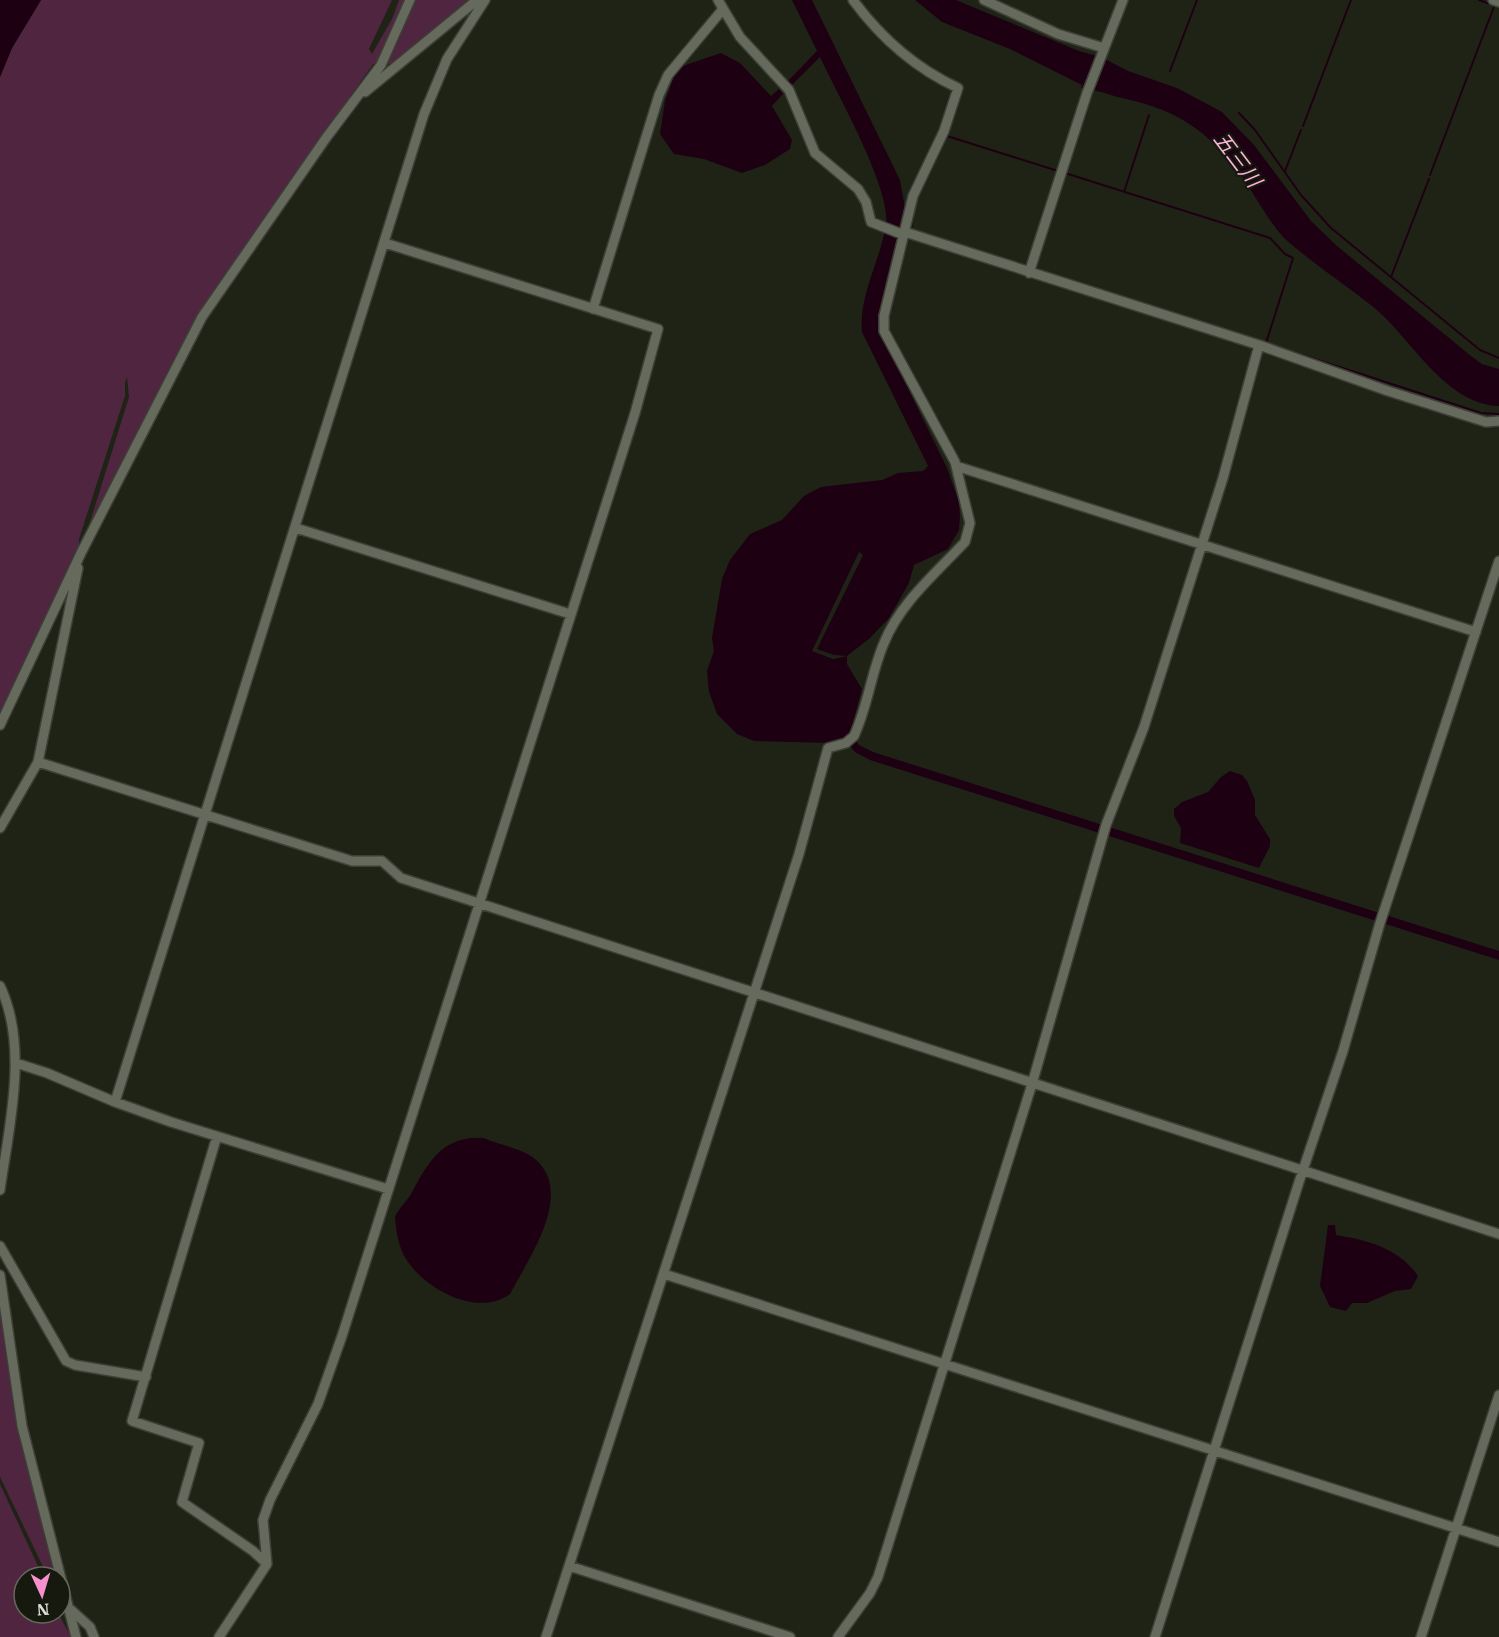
<svg xmlns="http://www.w3.org/2000/svg" width="1499" height="1637" viewBox="0 0 1499 1637" font-family="'IBM Plex Serif','Noto Sans JP',serif">
<style>
.green{fill:#4f253f}
.water{fill:#1d0012}
.pier{fill:#1f2316}
.lines{fill:none;stroke-linecap:round;stroke-linejoin:round}
.stream{stroke:#1d0012;stroke-width:2}
.minor-casing{stroke:#3c3f36;stroke-width:12}
.minor{stroke:#666a5c;stroke-width:9}
.labels{text-anchor:middle;dominant-baseline:central;stroke-width:4.5;stroke-linejoin:round;paint-order:stroke}
.water-label{font-size:21px;font-style:italic;fill:#ffb1dd;stroke:#16190d}
</style>
<rect width="100%" height="100%" fill="#1f2316"/>
<path class="green" d="M 41,0 L 392,0 L 369,49 L 372,54 L 392,19 L 399,0 L 407,0 L 377,64 L 373,64 L 198,315 L 85,538 L 129,397 L 127,377 L 125,383 L 125,396 L 79,539 L 79,550 L 0,715 L 0,77 L 12,48 Z
M 413,0 L 471,0 L 390,65 L 387,62 L 400,37 Z
M 0,1305 L 23,1451 L 56,1577 L 47,1575 L 0,1477 Z
M 0,1484 L 43,1577 L 24,1577 L 24,1613 L 58,1613 L 71,1637 L 0,1637 Z"/>
<path class="water" d="M 0,0 L 41,0 L 12,48 L 0,77 Z
M 792,0 L 812,0 L 900,180 L 905,208 L 903,225 L 878,327 L 947,468 L 959,502 L 960,516 L 959,530 L 948,549 L 914,565 L 909,583 L 889,618 L 870,638 L 847,656 L 847,664 L 862,689 L 850,733 L 859,745 L 873,752 L 1499,951 L 1499,960 L 870,760 L 855,752 L 844,739 L 829,743 L 754,741 L 737,734 L 717,714 L 709,692 L 707,671 L 714,651 L 712,638 L 722,579 L 730,560 L 750,534 L 782,520 L 804,496 L 821,487 L 882,480 L 898,473 L 923,471 L 928,466 L 862,332 C 858,297 881,259 886,224 C 891,188 837,94 820,57 L 793,84 L 788,86 L 786,83 L 817,51 Z
M 915,0 L 956,0 L 1079,51 L 1101,57 L 1128,71 L 1177,88 L 1222,112 L 1254,145 L 1311,221 L 1337,246 L 1471,356 L 1482,364 L 1499,369 L 1499,406 C 1444,404 1411,337 1372,306 C 1343,283 1312,263 1284,238 C 1266,218 1255,194 1239,173 C 1207,130 1178,111 1126,99 C 1112,96 1095,89 1081,88 L 1082,85 L 1010,49 L 942,22 Z
M 721,53 L 740,63 L 771,96 L 779,89 L 783,94 L 772,106 L 792,140 L 790,149 L 765,165 L 742,173 L 704,159 L 674,154 L 660,134 L 665,101 L 677,68 Z
M 1230,771 L 1242,775 L 1247,781 L 1255,800 L 1255,815 L 1270,839 L 1270,846 L 1259,868 L 1180,843 L 1181,828 L 1174,816 L 1174,809 L 1182,802 L 1208,792 L 1221,777 Z
M 484,1138 C 499,1145 524,1149 535,1159 C 575,1193 529,1258 510,1294 C 479,1317 428,1291 408,1262 C 399,1250 396,1232 395,1217 C 399,1208 406,1202 411,1194 C 428,1163 442,1135 484,1138 Z
M 1328,1225 L 1335,1225 L 1336,1235 C 1367,1240 1399,1248 1418,1276 L 1411,1289 L 1395,1291 L 1367,1303 L 1352,1303 L 1346,1311 L 1330,1307 L 1320,1286 Z"/>
<path class="pier" d="M 859,552 L 863,555 L 817,649 L 834,655 L 847,656 L 833,659 L 812,651 Z"/>
<g class="lines">
<path class="stream" d="M 1479,0 L 1499,7
M 1170,71 L 1197,0
M 1239,113 L 1255,130 L 1301,195 L 1331,228 L 1480,350 L 1499,358
M 1303,126 L 1351,0
M 1285,171 L 1301,130
M 1065,173 L 1270,238 L 1285,254 L 1293,258 L 1266,343
M 1430,175 L 1495,4
M 927,177 L 947,136 L 1058,171
M 1124,192 L 1149,115
M 911,230 L 913,216
M 1391,277 L 1429,179
M 1287,350 L 1481,413 L 1499,414"/>
<defs>
<path id="minor" d="M 718,0 L 740,37 L 789,90 L 815,153 L 858,189 L 866,202 L 871,222 L 904,235
M 984,0 L 1058,34 L 1104,48
M 1493,0 L 1499,2
M 365,92 L 477,0
M 905,232 L 1259,345 L 1388,391 L 1486,422 L 1499,421
M 1029,273 L 1087,93 L 1123,0
M 593,309 L 659,95 L 668,75 L 723,9
M 956,466 L 1476,632
M 296,528 L 570,614
M 0,725 L 81,553 L 202,317 L 326,138 L 381,65 L 410,0
M 38,762 L 352,861 L 382,861 L 401,878 L 1499,1234
M 0,828 L 38,762 L 78,568
M 0,986 C 29,1047 9,1126 0,1190
M 16,1063 L 47,1073 L 115,1102 L 171,1122 L 388,1189
M 115,1102 L 424,114 L 447,59 L 485,0
M 217,1136 L 132,1421 L 199,1443 L 182,1502 L 253,1551 L 267,1564
M 0,1246 L 66,1361 L 75,1365 L 146,1377
M 664,1274 L 1499,1542
M 0,1275 L 22,1426 L 76,1637
M 569,1566 L 790,1637
M 69,1608 L 90,1627 L 94,1637
M 219,1637 L 267,1564 L 263,1520 L 270,1500 L 318,1404 L 342,1336 L 635,413 L 658,329 L 385,243
M 546,1637 L 799,854 L 828,748 L 846,743 L 854,736 C 868,706 871,673 884,643 C 900,603 936,573 965,542 L 970,523 L 955,462 L 884,331 L 884,316 L 913,196 L 944,131 L 958,88 C 915,68 881,38 853,0
M 838,1637 L 870,1593 L 878,1577 L 1032,1084 L 1106,825 L 1144,727 L 1223,478 L 1259,345
M 1155,1637 L 1299,1182 L 1343,1051 L 1380,923 L 1499,561
M 1421,1637 L 1499,1395"/>
</defs>
<use href="#minor" class="minor-casing"/>
<use href="#minor" class="minor"/>
</g>
<g class="labels">
<g class="water-label">
<text transform="translate(1238 159) rotate(53)">五三川</text>
</g>
</g>
<g transform="translate(42 1595) rotate(176)"><circle r="28" fill="#16190d" stroke="#66685e" stroke-width="1.5"/>
<path d="M0-4.5L10 22L0 15L-10 22Z" fill="#f790cd"/>
<text y="-9" font-size="16" font-weight="bold" text-anchor="middle" fill="#dddfd7">N</text>
</g>
</svg>
